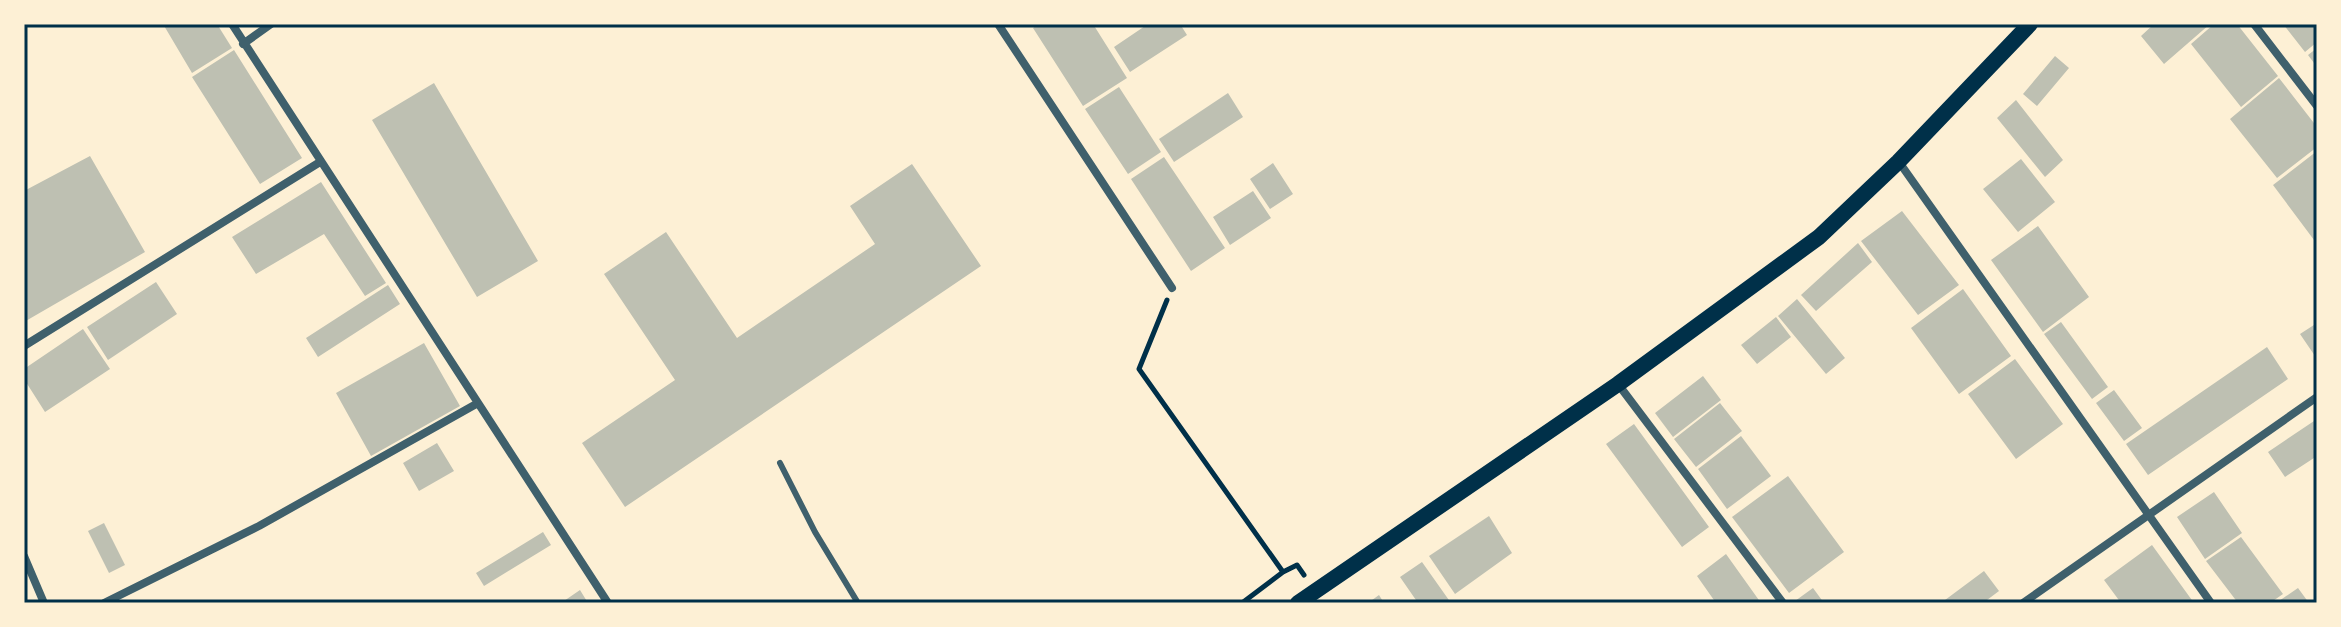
<svg xmlns="http://www.w3.org/2000/svg" width="2341" height="627" viewBox="0 0 2341 627" font-family="Overpass,sans-serif">
<style>
.building{fill:#bec0b2}
.lines{fill:none;stroke-linecap:round;stroke-linejoin:round}
.path{stroke:#003049;stroke-width:5}
.service{stroke:#3f606c;stroke-width:6}
.minor{stroke:#3f606c;stroke-width:8}
.secondary{stroke:#003049;stroke-width:16}
.neatline{fill:none;stroke:#003049;stroke-width:3}
</style>
<rect width="100%" height="100%" fill="#fdf0d5"/>
<path class="building" d="M 163,24 L 217,24 L 232,48 L 192,73 Z
M 1039,24 L 1093,24 L 1127,78 L 1083,106 L 1033,28 Z
M 1148,24 L 1180,24 L 1187,35 L 1130,72 L 1114,47 Z
M 2154,24 L 2210,24 L 2164,64 L 2141,36 Z
M 2214,24 L 2237,24 L 2278,76 L 2241,107 L 2191,44 Z
M 2283,24 L 2317,24 L 2317,42 L 2305,52 Z
M 2317,48 L 2317,67 L 2308,55 Z
M 234,50 L 302,158 L 260,184 L 192,77 Z
M 2055,56 L 2069,68 L 2037,106 L 2023,94 Z
M 2279,78 L 2317,127 L 2317,147 L 2277,178 L 2230,119 Z
M 434,83 L 538,261 L 477,297 L 372,120 Z
M 1119,87 L 1161,152 L 1128,174 L 1085,109 Z
M 1228,93 L 1243,117 L 1174,162 L 1159,139 Z
M 2016,100 L 2063,160 L 2045,177 L 1997,118 Z
M 2317,151 L 2317,244 L 2273,185 Z
M 90,156 L 145,252 L 24,322 L 24,191 Z
M 1164,157 L 1225,248 L 1191,271 L 1131,179 Z
M 2021,159 L 2055,202 L 2018,232 L 1983,189 Z
M 1273,163 L 1293,194 L 1270,209 L 1250,179 Z
M 912,164 L 981,266 L 625,507 L 582,443 L 675,380 L 604,274 L 666,232 L 737,338 L 875,244 L 850,206 Z
M 321,182 L 386,283 L 365,296 L 324,234 L 256,274 L 232,237 Z
M 1253,191 L 1271,218 L 1230,245 L 1213,217 Z
M 1902,211 L 1959,285 L 1918,315 L 1861,241 Z
M 2038,226 L 2089,297 L 2043,332 L 1991,260 Z
M 1858,243 L 1872,262 L 1816,311 L 1801,295 Z
M 156,282 L 177,314 L 108,360 L 87,327 Z
M 388,285 L 400,304 L 318,357 L 306,338 Z
M 1963,289 L 2011,356 L 1959,394 L 1911,328 Z
M 1797,299 L 1845,358 L 1826,374 L 1778,316 Z
M 1776,317 L 1791,337 L 1757,364 L 1741,345 Z
M 2061,322 L 2108,387 L 2092,399 L 2044,334 Z
M 2317,323 L 2317,359 L 2300,334 Z
M 83,329 L 110,369 L 45,412 L 24,379 L 24,369 Z
M 424,343 L 460,406 L 371,456 L 336,393 Z
M 2267,347 L 2288,379 L 2148,475 L 2126,444 Z
M 2015,359 L 2063,424 L 2016,459 L 1968,394 Z
M 1703,376 L 1721,400 L 1673,437 L 1655,413 Z
M 2114,390 L 2142,428 L 2124,441 L 2096,403 Z
M 1720,403 L 1742,431 L 1696,467 L 1674,439 Z
M 2314,421 L 2317,426 L 2317,456 L 2285,477 L 2268,452 Z
M 1634,424 L 1709,527 L 1682,547 L 1606,444 Z
M 1741,436 L 1771,476 L 1727,509 L 1698,469 Z
M 437,443 L 454,471 L 419,491 L 403,463 Z
M 1788,476 L 1844,552 L 1789,593 L 1732,517 Z
M 2214,492 L 2242,533 L 2205,559 L 2177,517 Z
M 1489,516 L 1512,553 L 1455,594 L 1429,556 Z
M 104,523 L 125,565 L 109,573 L 88,531 Z
M 543,532 L 551,545 L 484,586 L 476,573 Z
M 2241,537 L 2283,594 L 2270,603 L 2238,603 L 2206,561 Z
M 2152,545 L 2194,603 L 2121,603 L 2104,580 Z
M 1726,554 L 1761,603 L 1716,603 L 1697,576 Z
M 1422,562 L 1451,603 L 1418,603 L 1400,577 Z
M 1984,571 L 1999,591 L 1983,603 L 1941,603 Z
M 1813,588 L 1824,603 L 1797,603 L 1795,601 Z
M 2298,588 L 2309,603 L 2276,603 Z
M 580,590 L 588,603 L 561,603 Z
M 1379,595 L 1384,603 L 1368,603 Z"/>
<g class="lines">
<path class="path" d="M 1167,300 L 1139,369 L 1283,572
M 1242,603 L 1283,572 L 1297,565 L 1304,575"/>
<path class="service" d="M 780,463 L 815,532 L 858,603"/>
<path class="minor" d="M 232,24 L 608,603
M 998,24 L 1172,288
M 2254,24 L 2317,106
M 243,44 L 271,24
M 1899,162 L 2211,603
M 24,346 L 320,162
M 1618,384 L 1783,603
M 24,556 L 44,603
M 104,603 L 259,526 L 478,403
M 2023,603 L 2317,397"/>
<path class="secondary" d="M 1298,603 L 1618,384 L 1819,237 L 1898,162 L 2030,24"/>
</g>
<rect width="2341" height="627" fill="none" stroke="#fdf0d5" stroke-width="52"/>
<rect x="26" y="26" width="2289" height="575" class="neatline"/>
</svg>
